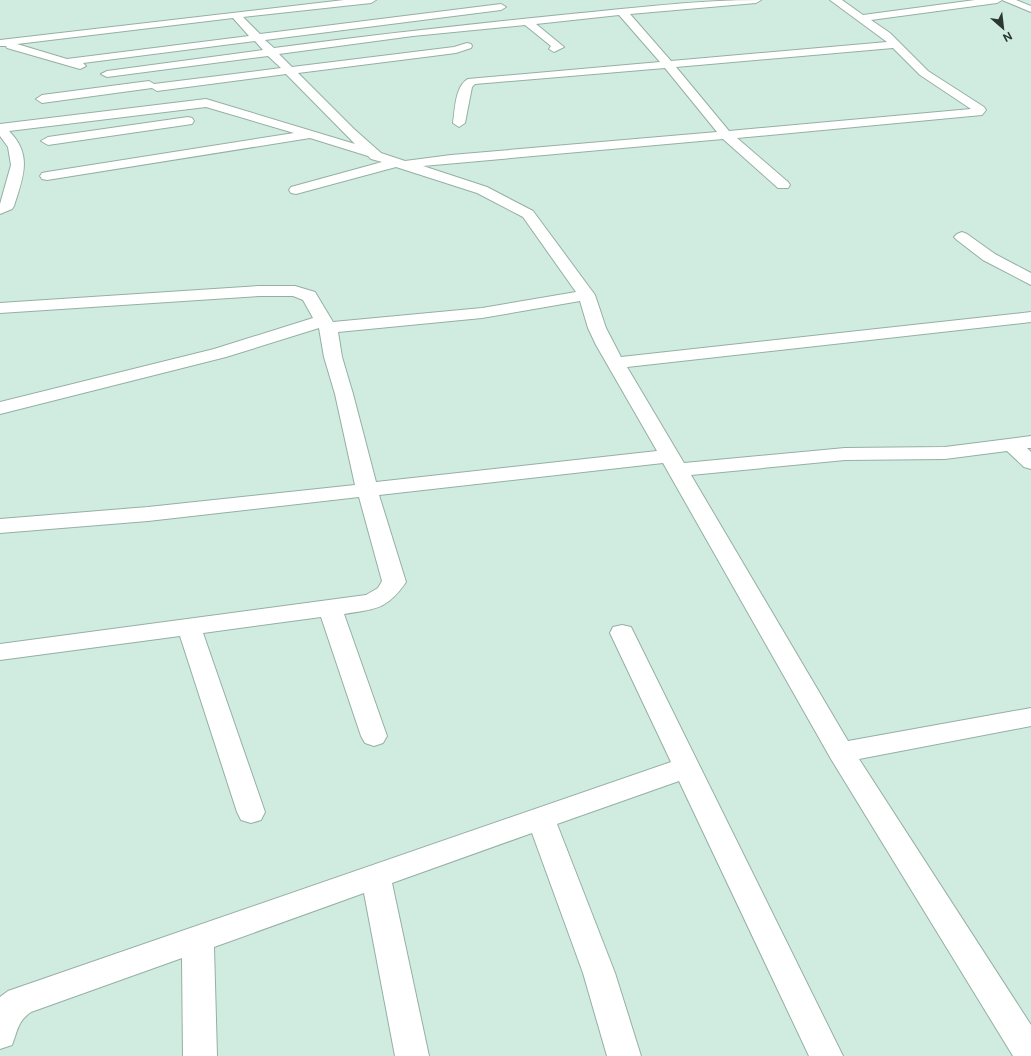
<svg xmlns="http://www.w3.org/2000/svg" width="1031" height="1056" viewBox="0 0 1031 1056" font-family="'Public Sans',sans-serif">
<style>
.lines{fill:none;stroke-linecap:round;stroke-linejoin:round}
.minor-casing{stroke:#95afa4;stroke-width:2}
.minor{fill:#fff;fill-rule:evenodd}
</style>
<rect width="100%" height="100%" fill="#d0ece1"/>
<g class="lines">
<defs>
<path id="minor" d="M 344,0 L 376,0 L 371,3 L 243,17 L 260,34 L 501,4 L 506,7 L 501,10 L 265,40 L 274,48 C 373,35 472,24 571,14 C 634,8 697,0 761,0 L 756,3 L 630,14 L 671,61 L 887,42 L 830,0 L 842,0 L 863,15 L 975,0 L 1002,0 L 997,3 L 871,20 L 890,33 L 928,71 L 984,107 L 986,110 L 982,115 L 737,138 L 788,182 L 790,185 L 788,188 L 778,188 L 723,139 L 423,166 L 487,187 L 533,211 L 595,295 L 606,328 L 621,357 L 1031,312 L 1031,322 L 627,367 L 684,463 L 845,448 L 945,447 L 1031,436 L 1031,448 L 1027,448 L 1031,452 L 1031,469 L 1024,467 L 1007,451 L 945,459 L 845,460 L 691,475 L 848,741 L 1031,708 L 1031,726 L 859,759 L 1031,1025 L 1031,1056 L 1013,1056 L 831,759 L 663,463 L 379,495 L 406,582 C 387,610 375,609 344,614 L 387,736 L 383,743 L 374,746 L 365,743 L 361,736 L 321,617 L 203,633 L 265,812 L 261,820 L 251,823 L 241,820 L 237,812 L 180,636 L 0,660 L 0,644 L 366,595 L 378,588 L 382,581 L 359,497 L 148,521 L 0,533 L 0,519 L 148,507 L 355,485 L 335,394 L 324,357 L 319,328 L 226,357 L 0,414 L 0,402 L 214,349 L 313,318 L 303,300 L 293,296 L 259,296 L 0,313 L 0,303 L 259,286 L 295,286 L 315,292 L 333,322 L 482,308 L 576,292 L 523,217 L 477,193 L 396,167 L 296,194 L 291,193 L 289,190 L 291,187 L 382,162 L 371,159 L 368,156 L 310,138 L 47,180 L 42,179 L 40,176 L 42,173 L 47,172 L 294,133 L 206,107 L 9,131 C 33,155 23,177 14,206 L 12,209 L 0,214 L 0,204 L 11,165 L 8,147 L 0,136 L 0,124 L 206,99 L 355,144 L 286,74 L 157,91 L 152,88 L 42,103 L 36,99 L 42,95 L 149,81 L 154,84 L 281,68 L 268,56 L 107,77 L 101,74 L 107,71 L 263,50 L 255,41 L 83,63 L 86,66 L 80,69 L 7,48 L 6,46 L 0,46 L 0,40 ZM 619,15 L 660,62 L 468,79 C 455,86 455,110 453,123 L 459,127 L 465,123 L 472,87 L 475,84 L 665,68 L 717,132 L 451,155 L 405,161 L 381,153 L 354,129 L 298,73 L 456,53 L 471,48 L 472,46 L 471,44 L 467,43 L 454,47 L 292,67 L 279,54 L 413,36 L 525,25 L 551,46 L 549,49 L 554,52 L 564,47 L 536,24 ZM 233,18 L 249,36 L 67,59 L 17,44 ZM 893,48 L 920,75 L 971,109 L 729,131 L 676,67 ZM 580,301 L 588,328 L 596,345 L 657,451 L 376,482 L 353,394 L 342,357 L 338,332 L 482,318 Z
M 1002,0 L 1016,0 L 1031,6 L 1031,12 Z
M 188,117 L 192,118 L 194,121 L 192,124 L 48,145 L 41,141 L 48,137 Z
M 962,232 L 967,234 L 995,254 L 1031,273 L 1031,285 L 983,260 L 957,240 L 954,237 L 957,234 Z
M 622,625 L 631,627 L 634,633 L 843,1056 L 809,1056 L 679,781 L 557,824 L 615,973 L 641,1056 L 607,1056 L 583,973 L 532,833 L 392,883 L 429,1056 L 395,1056 L 364,893 L 214,947 L 217,1056 L 183,1056 L 182,958 L 31,1012 C 17,1022 18,1030 12,1045 L 0,1049 L 0,997 L 8,991 L 671,762 L 610,633 L 613,627 Z"/>
</defs>
<use href="#minor" class="minor-casing"/>
<use href="#minor" class="minor"/>
</g>
<g transform="translate(1003 28) rotate(152)" stroke="#d0ece1" stroke-width="3" paint-order="stroke">
<path d="M0-3L7 15L0 10L-7 15Z" fill="#2c3732"/>
<text y="-6" font-size="11" font-weight="bold" text-anchor="middle" fill="#2c3732">N</text>
</g>
</svg>
